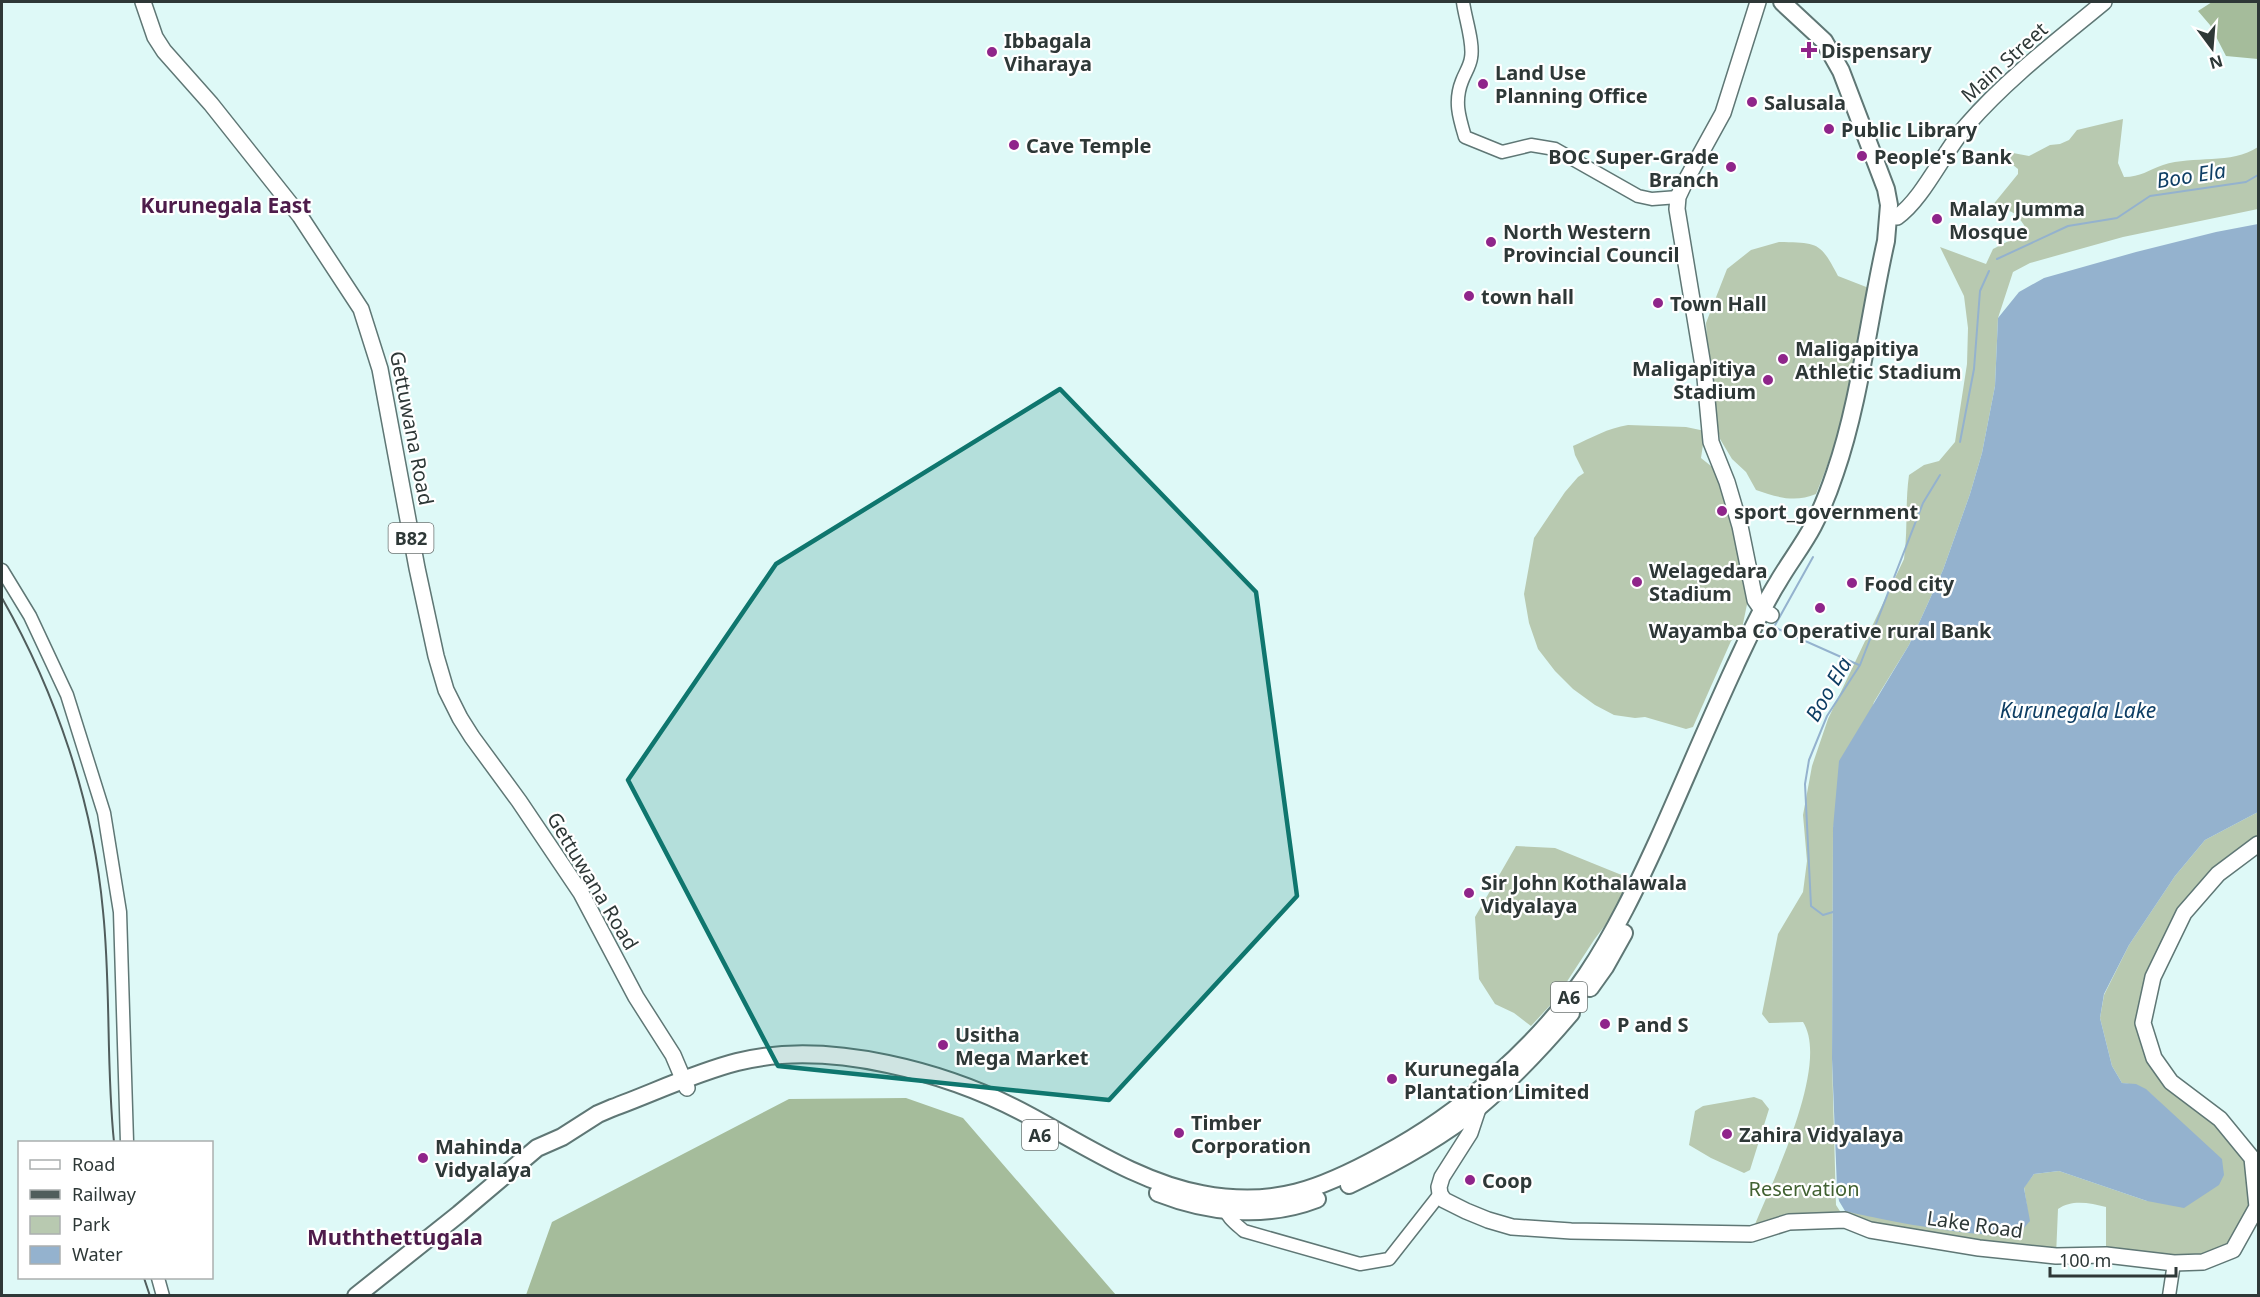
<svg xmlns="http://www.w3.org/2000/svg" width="2260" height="1297" viewBox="0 0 2260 1297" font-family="'Noto Sans',sans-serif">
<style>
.green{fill:#b8c9b0}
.forest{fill:#a5bc9b}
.water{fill:#94b2ce}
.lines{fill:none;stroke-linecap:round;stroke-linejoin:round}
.stream{stroke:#94b2ce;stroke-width:2}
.minor-casing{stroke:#5f7775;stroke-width:15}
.major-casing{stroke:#5f7775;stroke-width:18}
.highway-casing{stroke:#5f7775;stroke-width:20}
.minor{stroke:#fff;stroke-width:12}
.major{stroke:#fff;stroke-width:15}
.highway{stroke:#fff;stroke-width:16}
.rail{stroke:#505d5c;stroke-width:2}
.marked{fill:#0f766e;fill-opacity:0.2;stroke:#0f766e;stroke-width:4.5;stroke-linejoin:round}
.poi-dot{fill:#8f258a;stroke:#fff;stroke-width:2}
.labels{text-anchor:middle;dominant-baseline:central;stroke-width:4.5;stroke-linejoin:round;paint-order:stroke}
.shield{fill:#fff;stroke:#6d7473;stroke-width:1.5}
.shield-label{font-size:18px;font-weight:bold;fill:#2e3837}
.poi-label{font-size:20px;font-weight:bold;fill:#2e3837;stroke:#fff;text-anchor:start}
.street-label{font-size:20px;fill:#2e3837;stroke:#fff}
.park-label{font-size:20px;fill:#416131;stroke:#fff}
.water-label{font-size:21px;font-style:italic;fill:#0e3e64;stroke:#fff}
.neighbourhood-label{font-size:21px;font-weight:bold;fill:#4e1c4b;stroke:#fff}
.quarter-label{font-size:22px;font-weight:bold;fill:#4e1c4b;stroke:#fff}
</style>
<rect width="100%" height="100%" fill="#def9f7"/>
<path class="green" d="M 2123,119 L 2118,163 L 2124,177 C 2141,177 2148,170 2163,165 C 2194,155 2231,165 2258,147 L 2258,209 L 2123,237 L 2030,263 L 2013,272 L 1998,318 L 1995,386 L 1982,453 L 1970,494 L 1943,570 L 1909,645 L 1874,702 L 1833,828 L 1832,1059 L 1836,1205 L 1845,1219 L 1845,1211 L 1980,1234 L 2009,1235 L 2029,1221 L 2024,1187 L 2034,1174 L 2059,1171 L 2147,1201 L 2171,1114 C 2155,1098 2147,1085 2122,1083 L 2112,1066 L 2100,1018 L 2104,995 L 2129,945 L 2175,876 L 2205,840 L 2258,812 L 2258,844 L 2184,913 L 2143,1023 L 2154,1058 L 2252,1158 L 2257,1207 L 2233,1250 L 2203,1262 L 2106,1255 L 2106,1207 C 2090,1203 2072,1199 2058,1209 L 2056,1256 L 1845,1220 L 1751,1234 C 1769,1188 1831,1066 1803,1022 L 1769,1023 L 1762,1014 L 1778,934 L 1803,892 L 1807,861 L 1803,815 L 1812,766 L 1828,719 L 1904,559 C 1908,531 1905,503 1909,475 L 1924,465 L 1939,461 L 1955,442 L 1967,364 L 1968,328 L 1964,296 L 1940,247 L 1986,264 L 1993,249 L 2028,231 C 2013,208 2010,206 1983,217 L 2018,174 L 2018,169 L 2008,161 L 2009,155 L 2013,153 L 2029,156 L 2050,145 L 2060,144 L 2069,140 L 2077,130 Z
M 1779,242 C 1817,243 1820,241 1838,276 L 1874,290 C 1857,358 1844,429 1816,494 C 1795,503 1776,497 1756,490 L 1746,472 L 1732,459 L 1720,439 L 1709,377 L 1706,323 L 1727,269 L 1751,250 Z
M 1628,425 L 1686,427 L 1705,431 L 1701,458 L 1716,470 L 1731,506 L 1749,595 L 1741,633 L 1731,641 L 1693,727 L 1686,729 L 1645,717 L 1635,718 L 1614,715 L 1595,705 L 1573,689 L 1555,671 L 1538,649 L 1529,623 L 1524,594 L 1534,538 L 1565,492 L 1578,477 L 1584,473 L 1575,455 L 1573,446 C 1591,438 1608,428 1628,425 Z
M 1516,846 L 1555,848 L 1629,878 L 1612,916 L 1594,940 L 1555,1000 L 1531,1026 L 1514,1013 L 1495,1004 L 1479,979 L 1475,917 Z
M 1754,1097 L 1762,1100 L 1769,1109 L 1750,1170 L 1744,1173 L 1711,1158 L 1689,1145 L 1695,1111 L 1703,1106 Z"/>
<path class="forest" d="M 2212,2 L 2258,2 L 2258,59 L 2226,56 L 2210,25 L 2198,11 Z
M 906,1098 L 963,1118 L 1116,1295 L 526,1295 L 552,1222 L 789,1099 Z"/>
<path class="water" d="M 2258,224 L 2258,812 L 2205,840 L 2175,876 L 2129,945 L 2104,994 L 2100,1018 L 2112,1066 L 2122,1083 L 2136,1084 L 2146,1089 L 2222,1159 L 2224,1175 L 2219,1185 L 2184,1208 L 2147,1201 L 2059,1171 L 2034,1174 L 2024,1188 L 2030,1221 C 2027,1224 2024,1229 2020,1231 C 1998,1244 1874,1218 1845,1211 L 1839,1201 L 1837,1189 L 1832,1059 L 1833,828 L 1839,761 L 1909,645 L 1943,570 L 1970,494 L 1982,453 L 1995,386 L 1998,318 L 2019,292 L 2044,278 L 2136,252 L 2216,232 Z"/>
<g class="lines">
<path class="stream" d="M 1997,259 L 2068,226 L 2117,218 L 2150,196 L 2246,182 L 2258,175
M 1960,442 L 1974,369 L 1980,291 L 1989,271
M 1813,557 L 1774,627 L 1859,665
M 1833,912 L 1823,915 L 1811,906 L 1805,784 L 1809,760 L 1827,716 L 1860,665 L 1923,503 L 1940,475"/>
<defs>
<path id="minor" d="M 1463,2 C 1465,18 1474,43 1471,58 C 1470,66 1465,73 1462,81 C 1454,101 1459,117 1465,137 L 1502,152 L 1531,145 L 1555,149 L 1638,196 L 1652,199 L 1678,197
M 2,570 L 30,616 L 67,695 L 104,813 L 120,912 L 127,1142
M 1224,1206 C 1226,1217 1236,1224 1244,1231 L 1360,1264 L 1389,1259 L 1440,1194
M 158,1278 L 163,1296
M 2169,1296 L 2174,1263"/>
<path id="major" d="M 143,2 L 155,37 L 164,51 L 211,104 L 300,216 L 361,309 L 380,369 L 417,568 L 436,656 L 446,690 L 460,718 L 472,737 L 519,801 L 581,893 L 636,997 L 673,1055 L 687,1088
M 1758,2 L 1723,113 L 1685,182 L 1678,197 L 1677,209 L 1705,378 L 1711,442 L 1727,482 L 1740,526 L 1755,600 L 1762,610 L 1771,615
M 1897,217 C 1923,199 1944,151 1967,125 C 2007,79 2057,41 2104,2
M 1476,1103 L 1479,1106 L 1470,1133 L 1442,1177 L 1439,1187 L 1440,1194 L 1444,1200 L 1466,1211 L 1488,1220 L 1512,1227 L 1571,1231 L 1751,1234 L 1789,1222 L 1845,1220 L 1870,1230 L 1979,1248 L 2056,1256 L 2106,1255 L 2174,1263 L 2203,1262 L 2233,1250 L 2257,1207 L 2252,1158 L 2220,1119 L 2171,1082 L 2154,1058 L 2143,1023 L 2153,977 L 2184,913 L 2218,874 L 2258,844"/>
<path id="highway" d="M 1590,988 L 1605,967 L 1624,933
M 1349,1185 C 1395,1163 1441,1138 1480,1106 C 1513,1078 1543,1046 1571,1013
M 1158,1193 C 1209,1213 1265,1219 1317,1199
M 356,1296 L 459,1214 L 537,1148 L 562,1137 L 598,1114 L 612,1108 C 653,1093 694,1073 737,1062 C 828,1039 949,1072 1030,1116 C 1084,1145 1141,1183 1202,1194 C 1274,1208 1321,1189 1383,1155 C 1460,1114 1537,1047 1587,974 C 1615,932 1637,886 1658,840 C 1684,782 1708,724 1735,666 C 1748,638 1761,609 1778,582 C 1789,563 1803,545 1813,526 C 1822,509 1829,491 1835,473 C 1860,401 1869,316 1886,241 L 1889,205 L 1886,189 L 1841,71 L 1824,41 L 1782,2"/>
</defs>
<use href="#minor" class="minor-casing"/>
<use href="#major" class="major-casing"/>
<use href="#highway" class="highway-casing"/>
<use href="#minor" class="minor"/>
<use href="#major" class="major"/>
<use href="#highway" class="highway"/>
<path class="rail" d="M 2,598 C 56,693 93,802 103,911 C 111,988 106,1066 114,1142
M 144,1278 L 150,1296"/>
</g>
<path class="marked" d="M 1060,389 L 1256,592 L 1297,896 L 1109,1100 L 778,1066 L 628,780 L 776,564 Z"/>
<g class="poi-dot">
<path d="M1806 41h6v6h6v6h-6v6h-6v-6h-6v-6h6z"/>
<circle cx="992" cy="52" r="6"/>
<circle cx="1483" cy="84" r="6"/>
<circle cx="1752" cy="102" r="6"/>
<circle cx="1829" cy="129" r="6"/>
<circle cx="1014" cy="145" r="6"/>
<circle cx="1862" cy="156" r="6"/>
<circle cx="1731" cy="167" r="6"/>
<circle cx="1937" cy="219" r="6"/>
<circle cx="1491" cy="242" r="6"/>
<circle cx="1469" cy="296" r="6"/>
<circle cx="1658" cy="303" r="6"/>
<circle cx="1783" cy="359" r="6"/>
<circle cx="1768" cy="380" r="6"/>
<circle cx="1722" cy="511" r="6"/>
<circle cx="1637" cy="582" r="6"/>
<circle cx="1852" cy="583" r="6"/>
<circle cx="1820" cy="608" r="6"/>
<circle cx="1469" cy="893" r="6"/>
<circle cx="1605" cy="1024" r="6"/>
<circle cx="943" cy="1045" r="6"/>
<circle cx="1392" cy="1079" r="6"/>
<circle cx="1179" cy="1133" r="6"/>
<circle cx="1727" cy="1134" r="6"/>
<circle cx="423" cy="1158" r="6"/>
<circle cx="1470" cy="1180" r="6"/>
</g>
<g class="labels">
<g class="shield">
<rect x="388.5" y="523" width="45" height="30" rx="4.5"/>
<rect x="1551" y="982" width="36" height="30" rx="4.5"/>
<rect x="1022" y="1120" width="36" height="30" rx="4.5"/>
</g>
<g class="shield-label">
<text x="411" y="538">B82</text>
<text x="1569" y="997">A6</text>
<text x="1040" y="1135">A6</text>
</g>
<g class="poi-label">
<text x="1004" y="40">Ibbagala<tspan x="1004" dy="23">Viharaya</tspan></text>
<text x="1821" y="50">Dispensary</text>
<text x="1495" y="72">Land Use<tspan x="1495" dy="23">Planning Office</tspan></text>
<text x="1764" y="102">Salusala</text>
<text x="1841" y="129">Public Library</text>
<text x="1026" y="145">Cave Temple</text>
<text x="1719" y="156" text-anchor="end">BOC Super-Grade<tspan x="1719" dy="23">Branch</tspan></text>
<text x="1874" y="156">People's Bank</text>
<text x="1949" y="208">Malay Jumma<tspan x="1949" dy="23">Mosque</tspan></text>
<text x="1503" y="231">North Western<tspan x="1503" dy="23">Provincial Council</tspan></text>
<text x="1481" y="296">town hall</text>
<text x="1670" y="303">Town Hall</text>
<text x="1795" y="348">Maligapitiya<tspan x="1795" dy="23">Athletic Stadium</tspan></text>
<text x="1756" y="368" text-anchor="end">Maligapitiya<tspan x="1756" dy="23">Stadium</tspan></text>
<text x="1734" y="511">sport_government</text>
<text x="1649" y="570">Welagedara<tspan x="1649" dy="23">Stadium</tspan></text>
<text x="1864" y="583">Food city</text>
<text x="1820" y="630" text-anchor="middle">Wayamba Co Operative rural Bank</text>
<text x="1481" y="882">Sir John Kothalawala<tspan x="1481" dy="23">Vidyalaya</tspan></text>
<text x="1617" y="1024">P and S</text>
<text x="955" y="1034">Usitha<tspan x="955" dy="23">Mega Market</tspan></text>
<text x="1404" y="1068">Kurunegala<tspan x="1404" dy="23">Plantation Limited</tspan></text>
<text x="1191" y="1122">Timber<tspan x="1191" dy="23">Corporation</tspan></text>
<text x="1739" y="1134">Zahira Vidyalaya</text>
<text x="435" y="1146">Mahinda<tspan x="435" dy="23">Vidyalaya</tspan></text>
<text x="1482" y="1180">Coop</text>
</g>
<g class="street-label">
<text transform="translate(2004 62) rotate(-42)">Main Street</text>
<text transform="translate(412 428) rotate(79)">Gettuwana Road</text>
<text transform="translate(593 881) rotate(59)">Gettuwana Road</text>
<text transform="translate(1975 1224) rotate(8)">Lake Road</text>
</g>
<g class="park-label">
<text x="1804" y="1188">Reservation</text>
</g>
<g class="water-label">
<text transform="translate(2191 175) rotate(-9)">Boo Ela</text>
<text transform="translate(1828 689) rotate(-60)">Boo Ela</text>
<text x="2078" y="710">Kurunegala Lake</text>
</g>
<g class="neighbourhood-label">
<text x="226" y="205">Kurunegala East</text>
</g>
<g class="quarter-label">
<text x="395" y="1236">Muththettugala</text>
</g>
</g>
<rect width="2260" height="1297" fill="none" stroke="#2e3837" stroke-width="6"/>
<rect x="18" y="1141" width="195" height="138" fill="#ffffff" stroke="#abafaf" stroke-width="1.5"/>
<rect x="30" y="1160" width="30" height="9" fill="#ffffff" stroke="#abafaf" stroke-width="1.5"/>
<text x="72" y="1171" font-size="18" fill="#2e3837">Road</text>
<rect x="30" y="1190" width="30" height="9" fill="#505d5c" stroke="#abafaf" stroke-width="1.5"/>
<text x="72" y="1201" font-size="18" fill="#2e3837">Railway</text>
<rect x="30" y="1216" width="30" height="18" fill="#b8c9b0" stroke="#abafaf" stroke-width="1.5"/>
<text x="72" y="1231" font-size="18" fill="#2e3837">Park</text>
<rect x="30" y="1246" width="30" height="18" fill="#94b2ce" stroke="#abafaf" stroke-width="1.5"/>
<text x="72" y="1261" font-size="18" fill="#2e3837">Water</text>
<g transform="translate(2212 48) rotate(164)" stroke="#ffffff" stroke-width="4.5" paint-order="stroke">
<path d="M0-4.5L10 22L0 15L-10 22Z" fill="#2e3837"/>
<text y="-9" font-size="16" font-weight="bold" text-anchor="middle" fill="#2e3837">N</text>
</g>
<path d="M2050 1267v9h126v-9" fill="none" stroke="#2e3837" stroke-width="3"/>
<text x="2059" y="1267" font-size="18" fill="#2e3837" stroke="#ffffff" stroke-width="4.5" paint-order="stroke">100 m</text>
</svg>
